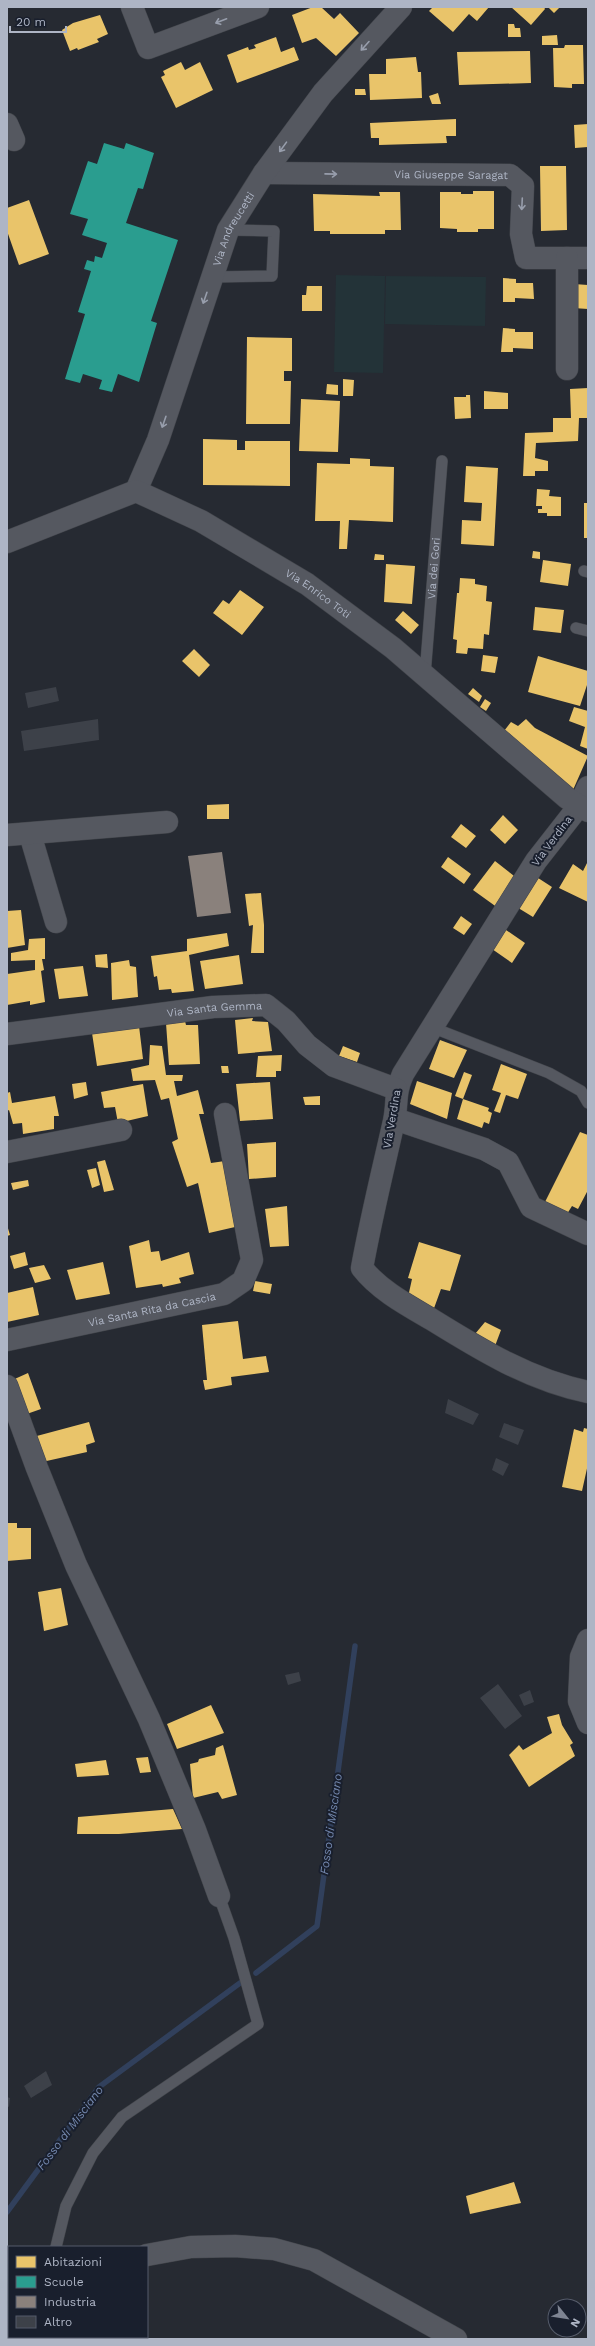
<svg xmlns="http://www.w3.org/2000/svg" width="595" height="2346" viewBox="0 0 595 2346" font-family="'Work Sans',sans-serif">
<style>
.green{fill:#233338}
.homes{fill:#e9c46a}
.schools{fill:#2a9d8f}
.industry{fill:#8a817c}
.lines{fill:none;stroke-linecap:round;stroke-linejoin:round}
.stream{stroke:#31405c;stroke-width:5.5}
.building{fill:#3d4149}
.service-casing{stroke:#42454b;stroke-width:12}
.minor-casing{stroke:#42454b;stroke-width:23}
.tertiary-casing{stroke:#42454b;stroke-width:23}
.service{stroke:#555860;stroke-width:11}
.minor{stroke:#555860;stroke-width:22}
.tertiary{stroke:#555860;stroke-width:22}
.oneway{stroke:#989eac}
.labels{text-anchor:middle;dominant-baseline:central;stroke-width:4;stroke-linejoin:round;paint-order:stroke}
.street-label{font-size:11px;fill:#aeb5c5;stroke:#191f2d}
.water-label{font-size:12px;font-style:italic;fill:#7488ae;stroke:#191f2d}
</style>
<rect width="100%" height="100%" fill="#262a32"/>
<path class="green" d="M 336,275 L 385,276 L 383,373 L 334,372 Z
M 386,276 L 486,277 L 485,326 L 385,324 Z"/>
<path class="homes" d="M 313,7 L 321,7 L 334,19 L 340,13 L 359,33 L 336,56 L 316,38 L 302,43 L 292,15 Z
M 433,7 L 489,7 L 477,21 L 469,14 L 453,32 L 429,11 Z
M 511,7 L 544,7 L 545,9 L 531,25 Z
M 548,7 L 560,7 L 554,13 Z
M 100,15 L 108,34 L 97,39 L 99,42 L 78,50 L 77,48 L 70,51 L 62,30 L 73,23 Z
M 508,24 L 514,24 L 515,28 L 520,28 L 521,37 L 508,37 Z
M 557,35 L 558,45 L 542,45 L 542,36 Z
M 276,37 L 281,52 L 294,47 L 299,60 L 237,83 L 227,55 L 248,47 L 249,50 L 256,48 L 254,45 Z
M 565,45 L 583,45 L 584,84 L 572,84 L 572,88 L 554,87 L 553,48 L 564,48 Z
M 530,51 L 531,83 L 459,85 L 457,52 Z
M 416,57 L 418,72 L 421,72 L 422,98 L 370,100 L 369,74 L 386,74 L 386,59 Z
M 181,62 L 185,70 L 200,62 L 213,90 L 176,108 L 161,77 L 165,75 L 163,71 Z
M 355,89 L 365,89 L 366,95 L 355,95 Z
M 438,93 L 441,104 L 432,104 L 429,96 Z
M 456,119 L 456,136 L 446,136 L 447,143 L 379,145 L 379,138 L 371,138 L 370,123 Z
M 588,124 L 588,147 L 575,148 L 574,125 Z
M 540,166 L 566,166 L 567,230 L 541,231 Z
M 473,191 L 494,191 L 494,229 L 478,229 L 478,232 L 457,232 L 457,229 L 440,228 L 440,192 L 461,192 L 461,194 L 473,194 Z
M 379,192 L 400,192 L 401,230 L 385,230 L 385,234 L 330,234 L 330,231 L 314,231 L 313,194 L 380,196 Z
M 29,200 L 49,254 L 19,265 L 7,231 L 7,208 Z
M 503,278 L 516,279 L 516,283 L 533,283 L 534,299 L 515,298 L 515,302 L 503,302 Z
M 574,284 L 588,285 L 588,309 L 573,308 Z
M 307,286 L 322,286 L 322,311 L 302,311 L 302,295 L 306,295 Z
M 503,328 L 515,329 L 515,332 L 533,332 L 533,349 L 513,348 L 513,352 L 501,352 Z
M 247,337 L 292,338 L 292,371 L 284,371 L 284,381 L 291,381 L 290,424 L 246,424 Z
M 343,379 L 354,380 L 353,396 L 343,396 Z
M 327,384 L 338,385 L 338,395 L 326,394 Z
M 588,388 L 588,418 L 579,418 L 578,441 L 536,443 L 535,458 L 548,461 L 548,471 L 535,471 L 535,476 L 523,476 L 525,433 L 553,432 L 553,418 L 571,418 L 570,389 Z
M 484,391 L 508,393 L 508,409 L 484,409 Z
M 466,395 L 470,395 L 471,418 L 455,419 L 454,397 L 466,397 Z
M 301,399 L 340,401 L 338,452 L 299,451 Z
M 203,439 L 237,440 L 237,450 L 245,450 L 245,441 L 290,441 L 290,486 L 203,485 Z
M 350,458 L 370,459 L 370,466 L 394,467 L 393,522 L 349,520 L 347,549 L 339,549 L 340,521 L 315,521 L 317,463 L 350,464 Z
M 466,466 L 498,468 L 494,546 L 461,544 L 462,520 L 481,521 L 482,503 L 464,502 Z
M 537,489 L 550,490 L 549,496 L 561,497 L 561,516 L 547,516 L 547,513 L 538,513 L 538,509 L 542,509 L 542,506 L 536,506 Z
M 584,503 L 588,503 L 588,538 L 584,538 Z
M 533,551 L 540,552 L 540,559 L 532,558 Z
M 375,554 L 384,555 L 384,560 L 374,560 Z
M 543,560 L 571,564 L 568,586 L 540,582 Z
M 386,564 L 415,566 L 412,604 L 384,602 Z
M 460,578 L 475,579 L 475,584 L 487,586 L 486,601 L 492,602 L 489,635 L 484,634 L 483,649 L 468,648 L 467,654 L 456,653 L 457,640 L 453,639 L 457,593 L 459,593 Z
M 240,590 L 264,607 L 242,635 L 213,613 L 223,600 L 229,604 Z
M 535,607 L 564,610 L 561,633 L 533,630 Z
M 403,611 L 419,625 L 411,634 L 395,620 Z
M 194,649 L 210,665 L 199,677 L 182,661 Z
M 483,655 L 498,657 L 495,673 L 481,671 Z
M 538,656 L 588,671 L 588,682 L 580,706 L 528,692 Z
M 473,688 L 482,696 L 479,702 L 468,694 Z
M 485,699 L 491,703 L 486,711 L 480,707 Z
M 574,707 L 588,711 L 588,749 L 580,746 L 585,727 L 569,721 Z
M 526,719 L 535,728 L 588,756 L 573,790 L 504,731 L 511,722 L 518,726 Z
M 229,804 L 229,819 L 207,819 L 207,805 Z
M 503,815 L 518,830 L 505,844 L 490,830 Z
M 461,824 L 476,836 L 466,848 L 451,837 Z
M 448,857 L 471,874 L 464,884 L 441,867 Z
M 495,861 L 518,879 L 498,908 L 473,890 Z
M 588,861 L 588,902 L 559,888 L 573,864 L 583,871 Z
M 535,876 L 552,887 L 533,917 L 515,906 Z
M 261,893 L 264,925 L 264,953 L 251,953 L 253,925 L 249,926 L 245,894 Z
M 21,910 L 25,945 L 7,948 L 7,911 Z
M 461,916 L 472,924 L 464,935 L 453,928 Z
M 506,930 L 525,943 L 512,963 L 492,949 Z
M 227,933 L 229,946 L 189,955 L 194,991 L 172,993 L 171,989 L 159,990 L 157,976 L 154,977 L 151,956 L 187,951 L 187,939 Z
M 45,938 L 45,959 L 42,959 L 44,970 L 41,971 L 45,1002 L 30,1005 L 30,1001 L 7,1005 L 7,974 L 35,970 L 35,960 L 11,961 L 11,953 L 28,950 L 29,939 Z
M 107,954 L 108,968 L 96,967 L 95,955 Z
M 239,955 L 243,984 L 205,989 L 200,961 Z
M 129,960 L 130,966 L 136,967 L 138,997 L 112,1000 L 111,963 Z
M 83,966 L 88,996 L 59,999 L 54,969 Z
M 253,1018 L 252,1021 L 268,1022 L 272,1051 L 238,1054 L 235,1020 Z
M 185,1021 L 186,1025 L 198,1025 L 200,1064 L 169,1065 L 166,1023 Z
M 139,1026 L 143,1059 L 97,1066 L 92,1033 Z
M 440,1040 L 467,1050 L 454,1078 L 429,1069 Z
M 150,1045 L 162,1046 L 166,1075 L 183,1075 L 182,1081 L 174,1081 L 177,1096 L 198,1090 L 204,1114 L 199,1114 L 211,1163 L 225,1161 L 235,1227 L 209,1233 L 198,1183 L 187,1187 L 172,1142 L 178,1139 L 169,1098 L 161,1100 L 155,1080 L 133,1081 L 131,1069 L 149,1065 Z
M 343,1046 L 360,1053 L 357,1062 L 339,1056 Z
M 282,1055 L 281,1071 L 276,1071 L 276,1077 L 256,1077 L 258,1056 Z
M 501,1064 L 527,1074 L 518,1099 L 506,1095 L 500,1113 L 494,1111 L 501,1093 L 492,1090 Z
M 221,1066 L 228,1066 L 229,1073 L 222,1073 Z
M 464,1072 L 472,1075 L 463,1099 L 455,1096 Z
M 417,1081 L 452,1093 L 447,1119 L 410,1104 Z
M 86,1082 L 88,1095 L 74,1099 L 72,1084 Z
M 270,1082 L 273,1119 L 240,1121 L 236,1084 Z
M 143,1084 L 148,1116 L 118,1123 L 115,1107 L 104,1108 L 101,1092 Z
M 10,1092 L 12,1103 L 55,1096 L 59,1116 L 54,1116 L 54,1129 L 23,1134 L 22,1123 L 13,1124 L 9,1110 L 7,1111 L 7,1093 Z
M 320,1096 L 320,1105 L 305,1105 L 303,1097 Z
M 463,1099 L 489,1108 L 488,1111 L 492,1113 L 489,1124 L 484,1122 L 482,1128 L 457,1119 Z
M 580,1132 L 588,1135 L 588,1190 L 578,1209 L 572,1206 L 567,1214 L 544,1204 Z
M 276,1142 L 276,1177 L 249,1179 L 247,1144 Z
M 105,1160 L 114,1190 L 104,1192 L 97,1162 Z
M 96,1168 L 100,1185 L 92,1188 L 87,1170 Z
M 28,1180 L 29,1186 L 13,1190 L 11,1183 Z
M 287,1206 L 289,1246 L 270,1247 L 265,1209 Z
M 7,1225 L 10,1235 L 7,1236 Z
M 149,1240 L 151,1252 L 159,1251 L 161,1261 L 189,1252 L 194,1274 L 179,1278 L 181,1283 L 163,1287 L 162,1284 L 136,1288 L 129,1246 Z
M 419,1242 L 461,1255 L 450,1291 L 441,1289 L 433,1311 L 408,1297 L 412,1279 L 408,1278 Z
M 25,1252 L 28,1265 L 14,1269 L 10,1256 Z
M 103,1262 L 110,1294 L 76,1300 L 67,1270 Z
M 44,1265 L 51,1279 L 35,1283 L 29,1268 Z
M 255,1281 L 272,1284 L 270,1294 L 253,1291 Z
M 33,1287 L 39,1315 L 7,1322 L 7,1293 Z
M 238,1321 L 243,1359 L 266,1356 L 269,1372 L 231,1377 L 232,1385 L 205,1390 L 203,1380 L 207,1380 L 202,1325 Z
M 485,1322 L 501,1330 L 495,1346 L 475,1334 Z
M 28,1373 L 41,1409 L 21,1416 L 8,1382 Z
M 89,1422 L 95,1442 L 86,1445 L 87,1452 L 42,1462 L 33,1437 Z
M 584,1428 L 588,1429 L 588,1464 L 582,1491 L 562,1487 L 574,1429 L 583,1432 Z
M 7,1523 L 17,1523 L 17,1528 L 31,1528 L 31,1559 L 7,1561 Z
M 61,1588 L 68,1625 L 44,1631 L 38,1592 Z
M 211,1705 L 224,1733 L 177,1749 L 167,1724 Z
M 559,1714 L 562,1725 L 573,1743 L 570,1745 L 575,1756 L 529,1787 L 509,1755 L 519,1745 L 523,1750 L 552,1733 L 547,1717 Z
M 223,1745 L 237,1795 L 222,1799 L 218,1792 L 193,1798 L 190,1764 L 198,1762 L 199,1759 L 215,1755 L 216,1748 Z
M 148,1757 L 151,1772 L 140,1773 L 136,1758 Z
M 106,1760 L 109,1775 L 77,1777 L 75,1764 Z
M 173,1809 L 182,1829 L 119,1834 L 77,1834 L 78,1817 Z
M 514,2182 L 521,2203 L 470,2214 L 466,2196 Z"/>
<path class="schools" d="M 104,143 L 124,149 L 126,143 L 154,153 L 143,189 L 138,188 L 126,223 L 178,240 L 151,321 L 157,323 L 139,382 L 118,374 L 112,392 L 99,389 L 102,380 L 83,374 L 80,383 L 65,379 L 85,314 L 78,312 L 91,271 L 84,269 L 87,260 L 94,262 L 95,256 L 102,258 L 107,243 L 82,235 L 88,219 L 70,214 L 88,161 L 97,164 Z"/>
<path class="industry" d="M 222,852 L 231,913 L 197,917 L 188,856 Z"/>
<g class="lines">
<path class="stream" d="M 256,1973 L 317,1926 L 355,1646
M 7,2212 L 99,2087 L 240,1983"/>
</g>
<path class="building" d="M 56,687 L 59,701 L 28,708 L 25,693 Z
M 98,719 L 99,740 L 24,751 L 21,731 Z
M 448,1399 L 479,1414 L 473,1425 L 445,1413 Z
M 504,1423 L 524,1430 L 518,1445 L 499,1437 Z
M 496,1458 L 509,1464 L 503,1476 L 492,1470 Z
M 299,1672 L 301,1681 L 288,1685 L 285,1675 Z
M 498,1684 L 522,1716 L 505,1729 L 480,1698 Z
M 530,1690 L 534,1702 L 524,1706 L 519,1695 Z
M 46,2071 L 52,2085 L 31,2098 L 24,2086 Z
M 7,2097 L 10,2098 L 9,2107 L 7,2106 Z"/>
<g class="lines">
<defs>
<g id="service">
<path d="M 213,277 L 272,276 L 274,231 L 228,230"/>
<path d="M 584,571 L 588,572"/>
<path d="M 576,628 L 588,631"/>
<path id="s1" d="M 425,675 L 442,461"/>
<path d="M 431,1027 L 549,1073 L 581,1091 L 588,1103"/>
<path d="M 56,2247 L 66,2206 L 93,2153 L 122,2117 L 258,2024 L 234,1938 L 219,1896"/>
<path d="M 36,2339 L 36,2337"/>
</g>
<g id="minor">
<path d="M 132,7 L 148,48 L 258,7"/>
<path d="M 7,124 L 14,140"/>
<path id="s2" d="M 264,173 L 510,175 L 523,186 L 521,234 L 526,258 L 588,258"/>
<path d="M 567,258 L 567,369"/>
<path id="s3" d="M 136,491 L 158,440 L 228,230 L 264,173 L 323,93 L 401,7"/>
<path d="M 588,787 L 579,806 L 536,861 L 403,1074 C 394,1094 398,1102 394,1121 C 383,1170 371,1218 362,1268 C 379,1290 407,1305 431,1319 C 481,1350 530,1380 588,1392"/>
<path d="M 30,834 L 56,922"/>
<path d="M 7,835 L 167,822"/>
<path id="s4" d="M 7,1034 L 213,1007 L 266,1005 L 286,1021 L 307,1045 L 334,1066 L 396,1089"/>
<path d="M 395,1119 L 484,1149 L 508,1162 L 531,1207 L 588,1234"/>
<path d="M 7,1152 L 121,1130"/>
<path id="s5" d="M 7,1340 L 224,1294 L 243,1281 L 252,1260 L 225,1114"/>
<path d="M 7,1386 L 37,1468 L 76,1565 L 149,1719 L 195,1830 L 219,1896"/>
<path d="M 588,1640 L 581,1657 L 579,1701 L 588,1723"/>
<path d="M 147,2255 L 191,2247 L 235,2246 L 274,2249 L 314,2260 L 456,2339"/>
<path d="M 77,2339 L 78,2337"/>
</g>
<g id="tertiary">
<path id="s6" d="M 7,542 L 136,491 L 201,521 L 307,584 L 393,648 L 567,798 L 588,811"/>
</g>
</defs>
<use href="#service" class="service-casing"/>
<use href="#minor" class="minor-casing"/>
<use href="#tertiary" class="tertiary-casing"/>
<use href="#service" class="service"/>
<use href="#minor" class="minor"/>
<use href="#tertiary" class="tertiary"/>
</g>
<defs><path id="oneway-shaft" d="M-6 0H5M1.5-3L5.5 0L1.5 3" fill="none" stroke-width="1.6" stroke-linecap="round" stroke-linejoin="round"/></defs>
<g class="oneway">
<use href="#oneway-shaft" transform="translate(221 21) rotate(159)"/>
<use href="#oneway-shaft" transform="translate(365 46) rotate(132)"/>
<use href="#oneway-shaft" transform="translate(283 147) rotate(126)"/>
<use href="#oneway-shaft" transform="translate(331 174) rotate(1)"/>
<use href="#oneway-shaft" transform="translate(522 204) rotate(93)"/>
<use href="#oneway-shaft" transform="translate(205 298) rotate(109)"/>
<use href="#oneway-shaft" transform="translate(164 422) rotate(109)"/>
</g>
<g class="labels">
<g class="street-label">
<text stroke="none"><textPath href="#s2" startOffset="187">Via Giuseppe Saragat</textPath></text>
<text stroke="none"><textPath href="#s3" startOffset="280">Via Andreucetti</textPath></text>
<text stroke="none"><textPath href="#s1" startOffset="107">Via dei Gori</textPath></text>
<text stroke="none"><textPath href="#s6" startOffset="348">Via Enrico Toti</textPath></text>
<text transform="translate(552 841) rotate(-53)">Via Verdina</text>
<text stroke="none"><textPath href="#s4" startOffset="209">Via Santa Gemma</textPath></text>
<text transform="translate(392 1119) rotate(-80)">Via Verdina</text>
<text stroke="none"><textPath href="#s5" startOffset="148">Via Santa Rita da Cascia</textPath></text>
</g>
<g class="water-label">
<text transform="translate(331 1824) rotate(-82)">Fosso di Misciano</text>
<text transform="translate(70 2128) rotate(-53)">Fosso di Misciano</text>
</g>
</g>
<rect width="595" height="2346" fill="none" stroke="#aeb5c5" stroke-width="16"/>
<rect x="8" y="2246" width="140" height="92" fill="#191f2d" stroke="#555b6a"/>
<rect x="16" y="2256" width="20" height="12" fill="#e9c46a" stroke="#555b6a"/>
<text x="44" y="2266" font-size="12" fill="#aeb5c5">Abitazioni</text>
<rect x="16" y="2276" width="20" height="12" fill="#2a9d8f" stroke="#555b6a"/>
<text x="44" y="2286" font-size="12" fill="#aeb5c5">Scuole</text>
<rect x="16" y="2296" width="20" height="12" fill="#8a817c" stroke="#555b6a"/>
<text x="44" y="2306" font-size="12" fill="#aeb5c5">Industria</text>
<rect x="16" y="2316" width="20" height="12" fill="#3d4149" stroke="#555b6a"/>
<text x="44" y="2326" font-size="12" fill="#aeb5c5">Altro</text>
<g transform="translate(567 2318) rotate(120)"><circle r="19" fill="#191f2d" stroke="#555b6a"/>
<path d="M0-3L7 15L0 10L-7 15Z" fill="#7e8492"/>
<text y="-6" font-size="11" font-weight="bold" text-anchor="middle" fill="#aeb5c5">N</text>
</g>
<path d="M10 26v6h56v-6" fill="none" stroke="#aeb5c5" stroke-width="2"/>
<text x="16" y="26" font-size="12" fill="#aeb5c5" stroke="#191f2d" stroke-width="3" paint-order="stroke">20 m</text>
</svg>
